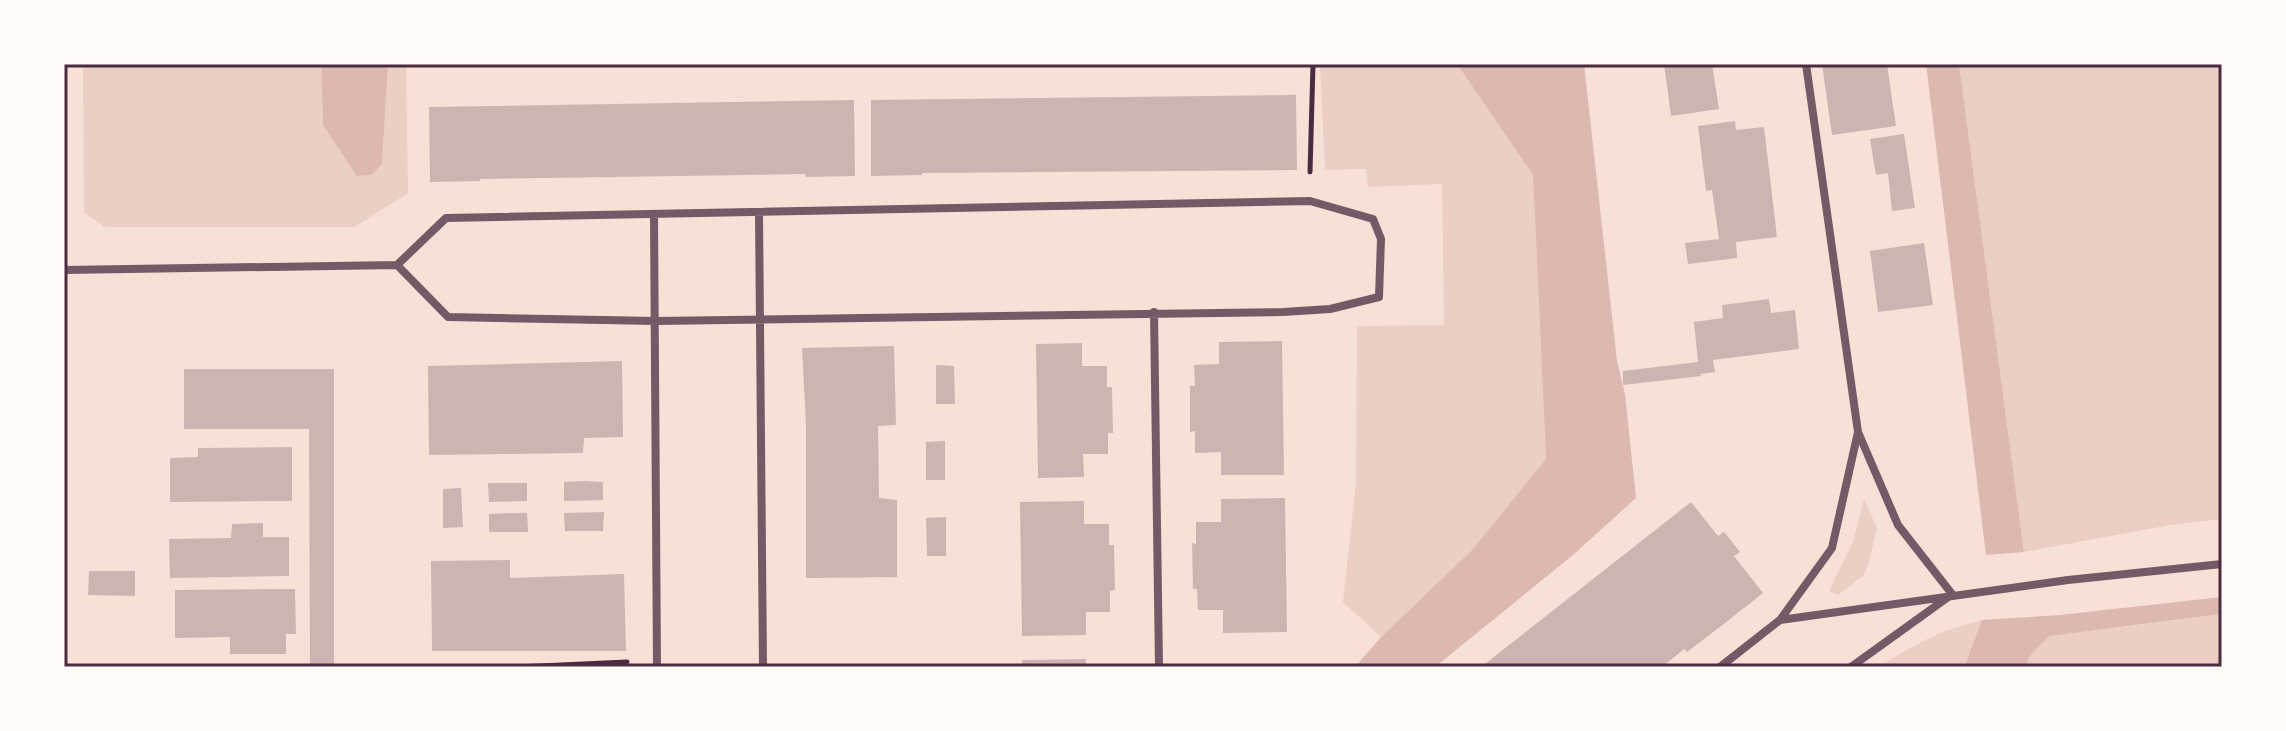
<svg xmlns="http://www.w3.org/2000/svg" width="2286" height="731" viewBox="0 0 2286 731" font-family="'Public Sans',sans-serif">
<style>
.green{fill:#ebcfc5}
.water{fill:#dcb8b0}
.building{fill:#ccb4b1}
.lines{fill:none;stroke-linecap:round;stroke-linejoin:round}
.path{stroke:#4a2c40;stroke-width:5}
.minor{stroke:#755966;stroke-width:8}
.neatline{fill:none;stroke:#4a2c40;stroke-width:3}
</style>
<rect width="100%" height="100%" fill="#f7e1d7"/>
<path class="green" d="M 83,64 L 321,64 L 323,125 L 358,176 L 382,164 L 388,64 L 406,64 L 408,193 L 354,227 L 105,227 L 84,213 Z
M 1320,64 L 1457,64 L 1533,175 L 1546,459 L 1472,550 L 1381,637 L 1343,602 L 1356,483 L 1357,326 L 1444,325 L 1442,184 L 1368,187 L 1366,169 L 1325,170 Z
M 1959,64 L 2222,64 L 2222,519 L 2171,525 L 2024,552 Z
M 1864,499 L 1877,528 L 1868,566 L 1863,576 L 1838,595 L 1829,591 L 1853,542 Z
M 2109,609 L 2108,629 L 2222,614 L 2222,667 L 2010,667 L 2048,619 Z
M 1982,620 L 1964,667 L 1880,667 C 1912,644 1944,629 1982,620 Z"/>
<path class="water" d="M 321,64 L 388,64 L 382,164 L 371,175 L 357,176 L 323,125 Z
M 1457,64 L 1584,64 L 1617,361 L 1625,394 L 1636,498 L 1573,555 L 1435,667 L 1355,667 L 1381,637 L 1472,550 L 1546,459 L 1533,175 Z
M 1926,64 L 1959,64 L 2024,552 L 1986,555 Z
M 2222,597 L 2222,614 L 2049,636 L 2029,657 L 2025,667 L 1964,667 L 1982,620 L 2060,615 Z"/>
<path class="building" d="M 1664,64 L 1712,64 L 1719,109 L 1671,116 Z
M 1822,64 L 1887,64 L 1896,126 L 1832,135 Z
M 1296,95 L 1297,170 L 922,173 L 922,175 L 871,176 L 871,100 Z
M 854,100 L 855,176 L 806,177 L 805,174 L 480,179 L 480,181 L 430,182 L 429,107 Z
M 1735,121 L 1736,130 L 1764,127 L 1777,237 L 1736,242 L 1737,258 L 1688,264 L 1685,243 L 1719,239 L 1712,190 L 1706,191 L 1698,126 Z
M 1904,134 L 1915,208 L 1892,211 L 1888,173 L 1876,175 L 1870,139 Z
M 1924,243 L 1933,305 L 1878,312 L 1870,251 Z
M 1769,299 L 1771,313 L 1795,310 L 1799,349 L 1713,360 L 1715,372 L 1700,374 L 1701,376 L 1623,385 L 1623,371 L 1698,362 L 1694,322 L 1723,318 L 1722,305 Z
M 1282,341 L 1284,475 L 1221,475 L 1221,452 L 1195,453 L 1195,431 L 1190,432 L 1190,386 L 1195,386 L 1194,365 L 1219,364 L 1219,342 Z
M 1082,343 L 1082,366 L 1107,366 L 1107,387 L 1112,387 L 1113,433 L 1108,433 L 1108,454 L 1083,454 L 1084,477 L 1038,478 L 1036,344 Z
M 894,346 L 896,425 L 878,426 L 879,498 L 897,500 L 897,577 L 806,578 L 806,425 L 802,348 Z
M 622,361 L 623,437 L 584,438 L 583,453 L 429,455 L 428,366 Z
M 936,365 L 954,366 L 955,404 L 936,404 Z
M 184,369 L 334,369 L 334,667 L 310,667 L 309,429 L 184,429 Z
M 945,441 L 945,480 L 926,480 L 926,442 Z
M 292,447 L 292,501 L 170,502 L 170,458 L 198,457 L 198,448 Z
M 584,481 L 603,482 L 603,500 L 564,501 L 564,482 Z
M 488,483 L 527,483 L 527,501 L 489,502 Z
M 461,488 L 463,527 L 443,528 L 443,489 Z
M 1285,498 L 1287,632 L 1223,633 L 1223,610 L 1198,610 L 1197,589 L 1193,589 L 1192,543 L 1196,544 L 1196,522 L 1221,522 L 1221,499 Z
M 1084,501 L 1084,524 L 1109,524 L 1109,545 L 1114,545 L 1115,590 L 1110,591 L 1110,612 L 1086,612 L 1086,635 L 1022,636 L 1020,502 Z
M 1691,502 L 1718,536 L 1724,532 L 1740,552 L 1734,556 L 1763,593 L 1725,623 L 1687,652 L 1684,649 L 1662,667 L 1481,667 Z
M 604,512 L 603,531 L 565,531 L 564,513 Z
M 508,513 L 527,513 L 528,532 L 489,532 L 489,514 Z
M 946,517 L 946,556 L 927,556 L 926,518 Z
M 263,523 L 263,537 L 289,537 L 289,576 L 170,578 L 169,539 L 231,538 L 232,524 Z
M 510,560 L 510,578 L 624,574 L 626,651 L 432,651 L 431,561 Z
M 89,571 L 135,571 L 135,596 L 88,595 Z
M 295,589 L 296,634 L 286,634 L 286,654 L 230,654 L 230,637 L 175,638 L 175,590 Z
M 1086,659 L 1086,667 L 1022,667 L 1022,660 Z"/>
<g class="lines">
<path class="path" d="M 1310,172 L 1313,64
M 517,667 L 627,662"/>
<path class="minor" d="M 1806,64 L 1858,432 L 1898,525 L 1952,594
M 759,213 L 763,667
M 654,215 L 657,667
M 64,270 L 397,265 L 446,218 L 1310,201 L 1373,219 L 1381,239 L 1379,297 L 1330,309 L 1283,312 L 656,321 L 448,317 L 397,265
M 1154,312 L 1159,667
M 1780,620 L 2068,580 L 2222,564
M 1720,667 L 1780,620 L 1832,548 L 1858,432
M 1851,667 L 1951,595"/>
</g>
<rect width="2286" height="731" fill="none" stroke="#fffaf5" stroke-width="132"/>
<rect x="66" y="66" width="2154" height="599" class="neatline"/>
</svg>
